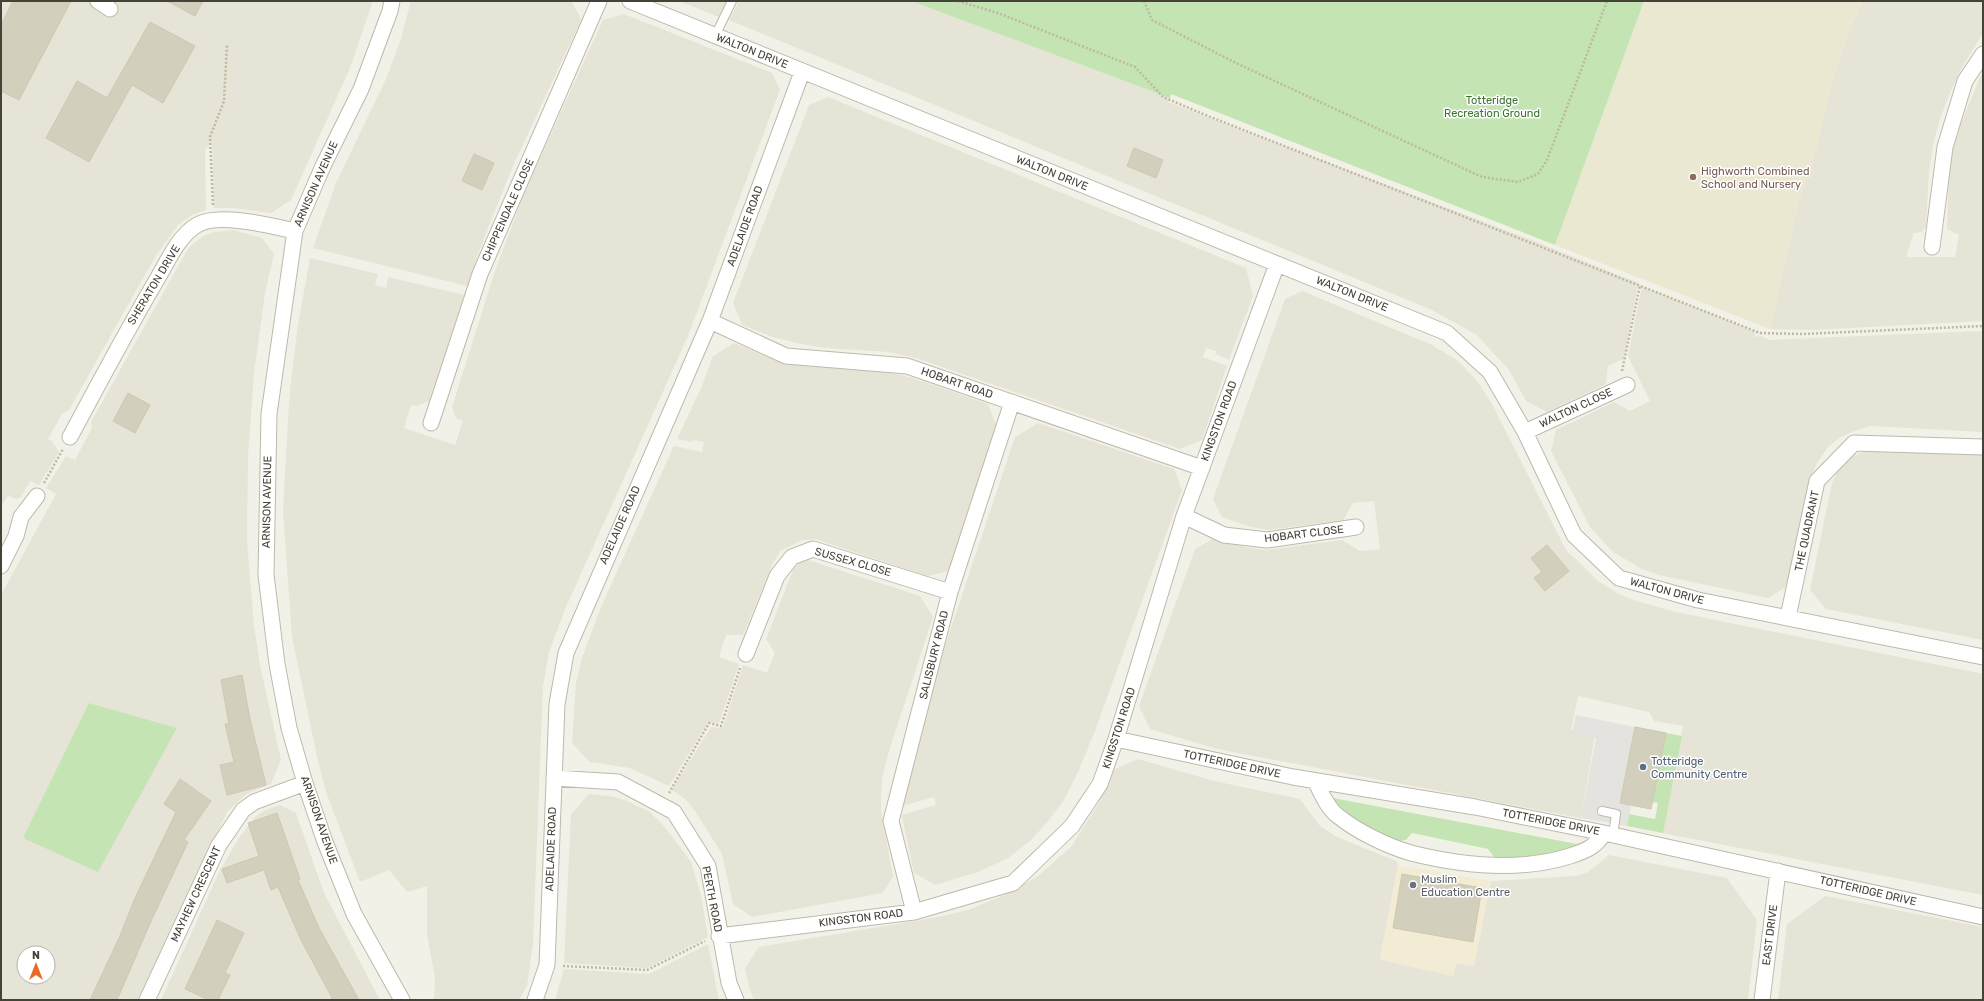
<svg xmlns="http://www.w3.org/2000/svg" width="1984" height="1001" viewBox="0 0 1984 1001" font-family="Rubik,sans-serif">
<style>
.residential{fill:#e6e4d6;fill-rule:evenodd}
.commercial{fill:#f3ecd4}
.education{fill:#ebe8d2}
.green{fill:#c4e4b3}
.parking{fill:#e4e3df}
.building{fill:#d3cfbd;stroke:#cec8b1}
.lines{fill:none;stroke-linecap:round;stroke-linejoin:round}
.service-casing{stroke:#bdbaab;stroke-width:10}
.minor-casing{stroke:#bdbaab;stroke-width:17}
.path{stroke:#beb99d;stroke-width:2.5;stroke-dasharray:2 2;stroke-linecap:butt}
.service{stroke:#fff;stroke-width:8}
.minor{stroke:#fff;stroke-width:15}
.education-dot{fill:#8d6e63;stroke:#fff;stroke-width:1.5}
.service-dot{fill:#5c6f8a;stroke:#fff;stroke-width:1.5}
.worship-dot{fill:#6b7280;stroke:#fff;stroke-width:1.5}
.labels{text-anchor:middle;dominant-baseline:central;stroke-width:3;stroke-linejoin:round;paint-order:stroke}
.street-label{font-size:11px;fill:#454237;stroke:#fff}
.park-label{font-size:11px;fill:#3b732e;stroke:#fff}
.education-label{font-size:11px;fill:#785e54;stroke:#fff;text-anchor:start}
.service-label{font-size:11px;fill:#4e5e75;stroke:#fff;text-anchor:start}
.worship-label{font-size:11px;fill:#5b616d;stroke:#fff;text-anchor:start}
</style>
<rect width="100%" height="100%" fill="#f2f1e7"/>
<path class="residential" d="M 1,1 L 373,1 L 350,68 L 291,200 L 271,213 L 235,208 L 214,208 L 212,142 L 205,150 L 206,210 L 192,215 L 178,225 L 155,257 L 69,410 L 62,414 L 50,435 L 48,439 L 52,441 L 59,452 L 39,485 L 30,481 L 21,497 L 16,499 L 8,496 L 1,506 Z
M 411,1 L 572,1 L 581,20 L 513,166 L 489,225 L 467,286 L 313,248 L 336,183 L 386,79 L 400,42 Z
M 679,1 L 727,1 L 719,17 Z
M 739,1 L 911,1 L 1170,98 L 1168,102 L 1534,241 L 1638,283 L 1624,359 L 1608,366 L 1606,384 L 1547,412 L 1526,401 L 1509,370 L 1477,335 L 1432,310 L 729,20 Z
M 1863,1 L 1983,1 L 1983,33 L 1961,69 L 1950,93 L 1940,118 L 1933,145 L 1929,172 L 1926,227 L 1921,232 L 1914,233 L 1906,257 L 1955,257 L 1959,235 L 1947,229 L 1947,224 L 1949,167 L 1953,148 L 1960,126 L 1983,70 L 1983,321 L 1813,330 L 1770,329 L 1799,200 L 1815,154 L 1832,82 L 1849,31 Z
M 624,14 L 772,73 L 780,90 L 688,336 L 566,607 L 549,652 L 543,686 L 533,943 L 527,986 L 519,1000 L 434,1000 L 435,977 L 427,935 L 427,886 L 407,892 L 389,870 L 360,882 L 326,792 L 317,757 L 292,637 L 283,511 L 286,454 L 290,389 L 298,325 L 310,258 L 378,274 L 375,285 L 379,286 L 386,288 L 388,277 L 464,295 L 429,401 L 417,406 L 411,405 L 404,428 L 455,445 L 463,421 L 456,418 L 452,407 L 494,274 L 525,191 L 603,20 Z
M 828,97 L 1246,268 L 1253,296 L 1229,360 L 1216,354 L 1216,351 L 1206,348 L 1203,357 L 1227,366 L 1202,440 L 1180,449 L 919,359 L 889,352 L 825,348 L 801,344 L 776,338 L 742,325 L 733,303 L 809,105 Z
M 233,230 L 262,238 L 274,254 L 265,293 L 254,374 L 248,456 L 247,541 L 254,625 L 260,665 L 281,760 L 271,784 L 246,794 L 227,812 L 139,1000 L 1,1000 L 1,595 L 56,494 L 46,488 L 66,456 L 75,460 L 92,428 L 91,422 L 181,261 L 190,246 L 202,237 L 213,232 ZM 89,703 L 177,728 L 169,743 ZM 24,953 L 48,953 L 48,977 L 24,977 Z
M 1642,286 L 1756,332 L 1754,337 L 1761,336 L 1769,340 L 1983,331 L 1983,432 L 1870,426 L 1854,431 L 1839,438 L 1829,446 L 1818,461 L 1810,478 L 1787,586 L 1768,598 L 1659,575 L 1640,568 L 1613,552 L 1590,527 L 1551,451 L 1556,430 L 1614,402 L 1630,411 L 1650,401 L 1628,356 Z
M 1302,291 L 1430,344 L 1457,360 L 1478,382 L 1493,406 L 1566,550 L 1598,581 L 1617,593 L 1633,600 L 1676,612 L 1983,674 L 1983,895 L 1662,833 L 1683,726 L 1654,721 L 1649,712 L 1578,696 L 1571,730 L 1595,734 L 1581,818 L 1217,749 L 1150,729 L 1139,706 L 1195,549 L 1216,537 L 1245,547 L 1267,550 L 1342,540 L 1360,551 L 1380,549 L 1374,501 L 1353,503 L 1343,520 L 1268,530 L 1251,527 L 1222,517 L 1213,499 L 1285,299 Z
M 734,343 L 771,358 L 798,365 L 872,370 L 901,375 L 925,382 L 988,404 L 997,427 L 949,571 L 927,576 L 815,539 L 802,540 L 780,551 L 772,565 L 743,635 L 726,635 L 719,657 L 739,664 L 719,723 L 708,722 L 669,786 L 630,768 L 590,762 L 572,743 L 576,682 L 582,658 L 601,607 L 674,446 L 702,452 L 704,442 L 693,440 L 692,442 L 677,439 L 702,386 L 713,356 Z
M 1038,423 L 1174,469 L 1182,490 L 1095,731 L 1078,772 L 1064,800 L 1049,820 L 1031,840 L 1008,858 L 978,872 L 935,885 L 914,873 L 904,826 L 902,815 L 936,805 L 934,797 L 902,806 L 908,756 L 1015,437 Z
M 1878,449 L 1983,455 L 1983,640 L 1826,609 L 1810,590 L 1832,483 L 1839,468 L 1849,458 L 1867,450 Z
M 808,560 L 920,596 L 933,617 L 890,748 L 883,773 L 881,793 L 881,810 L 893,876 L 883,893 L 752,917 L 733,904 L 722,854 L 695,811 L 686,800 L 672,790 L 711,727 L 723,728 L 743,665 L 767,673 L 775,653 L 766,639 L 793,570 L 798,564 Z
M 1138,759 L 1214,781 L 1300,799 L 1320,826 L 1337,837 L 1396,861 L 1398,865 L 1380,959 L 1453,976 L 1456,963 L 1474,966 L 1491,881 L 1576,876 L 1588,872 L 1609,855 L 1727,878 L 1757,920 L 1748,1000 L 754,1000 L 749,987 L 745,968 L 759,947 L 933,918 L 968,910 L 1005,895 L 1038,876 L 1071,847 L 1097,806 L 1113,770 Z
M 589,794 L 615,797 L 625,800 L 650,812 L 663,825 L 691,862 L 701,895 L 708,937 L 647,968 L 564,963 L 571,814 Z
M 280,805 L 296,813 L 324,893 L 380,1000 L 161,1000 L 220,870 L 239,838 L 255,817 L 265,810 Z
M 1825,896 L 1983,927 L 1983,1000 L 1778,1000 L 1787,924 Z
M 708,944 L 719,1000 L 555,1000 L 564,969 L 649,974 Z"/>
<path class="commercial" d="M 1398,865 L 1491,881 L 1474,966 L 1456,963 L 1453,976 L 1380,960 Z"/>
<path class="education" d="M 1644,1 L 1863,1 L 1849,31 L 1832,82 L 1815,154 L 1799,200 L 1770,329 L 1555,245 Z"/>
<path class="green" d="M 911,1 L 1644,1 L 1555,245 L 1171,94 L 1170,98 Z
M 89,703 L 177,728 L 98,872 L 23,838 Z
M 1666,733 L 1682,736 L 1663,833 L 1627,826 L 1629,814 L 1655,819 L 1658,803 L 1652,802 Z
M 1333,798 L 1577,844 L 1577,850 L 1501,861 L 1494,857 L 1488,849 L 1412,833 L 1406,840 L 1398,841 L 1333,811 L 1331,805 Z"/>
<path class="parking" d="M 1576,715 L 1635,727 L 1620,802 L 1631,805 L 1627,826 L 1581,818 L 1596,738 L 1572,733 Z"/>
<path class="building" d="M 13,1 L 71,1 L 19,100 L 1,91 L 1,25 Z
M 167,1 L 203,1 L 195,16 Z
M 150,22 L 195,46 L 163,103 L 132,85 L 89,162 L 46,138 L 77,81 L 107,98 Z
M 1134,148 L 1163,160 L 1156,178 L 1127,166 Z
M 474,154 L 494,163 L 482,190 L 462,181 Z
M 128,393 L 150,405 L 135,433 L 113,421 Z
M 1547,545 L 1569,571 L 1545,591 L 1534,578 L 1542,572 L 1531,558 Z
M 242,675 L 250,719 L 266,785 L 227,795 L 220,765 L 234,762 L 225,724 L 229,724 L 221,680 Z
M 1635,727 L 1666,733 L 1651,809 L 1620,803 Z
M 180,779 L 211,801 L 184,840 L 188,842 L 152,919 L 117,1000 L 90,1000 L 119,938 L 135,898 L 176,812 L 164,804 Z
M 277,813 L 300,879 L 298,880 L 319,928 L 359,1000 L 333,1000 L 300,938 L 278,887 L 271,890 L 264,870 L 227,883 L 222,869 L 259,856 L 248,823 Z
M 1402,874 L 1482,888 L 1473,942 L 1393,928 Z
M 217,920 L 244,933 L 225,973 L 230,975 L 218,1000 L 209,1000 L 185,989 Z"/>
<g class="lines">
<defs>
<path id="service" d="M 715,36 L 732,1
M 1602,811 L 1616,814 L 1613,835"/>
<path id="minor" d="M 98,1 L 110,9
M 392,1 L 390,11 L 361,89 L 323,166 L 295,231 L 269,414 L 266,575 L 277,664 L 289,728 L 305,783 L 325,842 L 354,914 L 402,1000
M 630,1 L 1447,333 L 1490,372 L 1525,432 L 1574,535 L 1619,578 L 1698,600 L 1983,657
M 1932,247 L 1945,147 L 1965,81 L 1983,54
M 710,321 L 786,356 L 907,366 L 1202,468
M 431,423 L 480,274 L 599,1
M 1525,432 L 1627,385
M 70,437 C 98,385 126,332 156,281 C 167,263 178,236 197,225 C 219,212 271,226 295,231
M 1184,516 L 1224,535 L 1267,540 L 1356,527
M 1,566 L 16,536 L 21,517 L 37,496
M 1788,617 L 1817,481 L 1854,443 L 1983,447
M 746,654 L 777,576 L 792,557 L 813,549 L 950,592
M 1116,739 L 1293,777 L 1475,807 L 1604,833 L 1983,917
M 554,778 L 618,782 L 674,812 L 708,866 L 729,983 L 736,1000
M 1315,781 C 1321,792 1327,808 1338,816 C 1358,832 1387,846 1411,853 C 1463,866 1519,872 1570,856 C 1585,851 1596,847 1604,833
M 914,912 L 891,821 L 950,592 L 1012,402
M 719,936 L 914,912 L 1013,883 L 1072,826 L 1100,784 L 1116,739 L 1184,516 L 1277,264
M 147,1000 L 219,845 L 243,810 L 254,802 L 305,783
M 535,1000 L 547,965 L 557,704 L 566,653 L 710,321 L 802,72
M 1762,1000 L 1778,871"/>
</defs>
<use href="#service" class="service-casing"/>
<use href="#minor" class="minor-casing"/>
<path class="path" d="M 958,1 L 998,13 L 1135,67 L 1163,97 L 1203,114 L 1760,333 L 1802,334 L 1983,326
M 1144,1 L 1152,20 L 1238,64 L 1482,177 L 1518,182 L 1538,174 L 1547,160 L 1607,1
M 213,205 L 210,137 L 224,101 L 227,44
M 1622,371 L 1640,285
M 44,483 L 63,449
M 669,793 L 709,723 L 721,726 L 740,668
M 563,966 L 647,970 L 705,941"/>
<use href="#service" class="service"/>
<use href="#minor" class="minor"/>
</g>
<circle class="education-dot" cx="1693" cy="177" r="4"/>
<circle class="service-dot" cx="1643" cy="767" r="4"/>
<circle class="worship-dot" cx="1413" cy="885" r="4"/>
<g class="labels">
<g class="street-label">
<text transform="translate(752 51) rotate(22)">WALTON DRIVE</text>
<text transform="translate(1052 173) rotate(22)">WALTON DRIVE</text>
<text transform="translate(316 184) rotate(-66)">ARNISON AVENUE</text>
<text transform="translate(508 210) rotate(-66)">CHIPPENDALE CLOSE</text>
<text transform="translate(745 226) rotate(-70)">ADELAIDE ROAD</text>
<text transform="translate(154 285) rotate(-59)">SHERATON DRIVE</text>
<text transform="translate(1352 294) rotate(22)">WALTON DRIVE</text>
<text transform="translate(957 383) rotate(19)">HOBART ROAD</text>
<text transform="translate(1576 408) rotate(-25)">WALTON CLOSE</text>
<text transform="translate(1219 421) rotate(-70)">KINGSTON ROAD</text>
<text transform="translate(267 502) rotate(-89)">ARNISON AVENUE</text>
<text transform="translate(620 525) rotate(-66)">ADELAIDE ROAD</text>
<text transform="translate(1807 531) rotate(-78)">THE QUADRANT</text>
<text transform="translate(1304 534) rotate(-7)">HOBART CLOSE</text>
<text transform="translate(853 562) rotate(16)">SUSSEX CLOSE</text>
<text transform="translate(1667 591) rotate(15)">WALTON DRIVE</text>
<text transform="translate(934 655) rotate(-76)">SALISBURY ROAD</text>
<text transform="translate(1119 728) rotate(-72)">KINGSTON ROAD</text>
<text transform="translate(1232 764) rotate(12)">TOTTERIDGE DRIVE</text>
<text transform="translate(319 820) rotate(71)">ARNISON AVENUE</text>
<text transform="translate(1551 822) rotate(11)">TOTTERIDGE DRIVE</text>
<text transform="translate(551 849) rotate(-88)">ADELAIDE ROAD</text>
<text transform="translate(1868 891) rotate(13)">TOTTERIDGE DRIVE</text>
<text transform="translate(196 894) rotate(-65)">MAYHEW CRESCENT</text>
<text transform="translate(712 899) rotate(79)">PERTH ROAD</text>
<text transform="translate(861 918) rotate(-7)">KINGSTON ROAD</text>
<text transform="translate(1770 935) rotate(-83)">EAST DRIVE</text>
</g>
<g class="park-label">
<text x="1492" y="100">Totteridge<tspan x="1492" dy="13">Recreation Ground</tspan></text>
</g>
<g class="education-label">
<text x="1701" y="171">Highworth Combined<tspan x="1701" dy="13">School and Nursery</tspan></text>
</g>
<g class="service-label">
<text x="1651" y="761">Totteridge<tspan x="1651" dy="13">Community Centre</tspan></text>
</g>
<g class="worship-label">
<text x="1421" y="879">Muslim<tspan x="1421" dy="13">Education Centre</tspan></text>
</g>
</g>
<rect width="1984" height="1001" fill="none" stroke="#454237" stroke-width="4"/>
<g transform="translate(36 965)"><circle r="19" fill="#ffffff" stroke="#b5b3af"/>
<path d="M0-3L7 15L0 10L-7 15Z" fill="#eb6926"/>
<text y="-6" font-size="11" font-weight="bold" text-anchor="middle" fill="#454237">N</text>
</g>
</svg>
